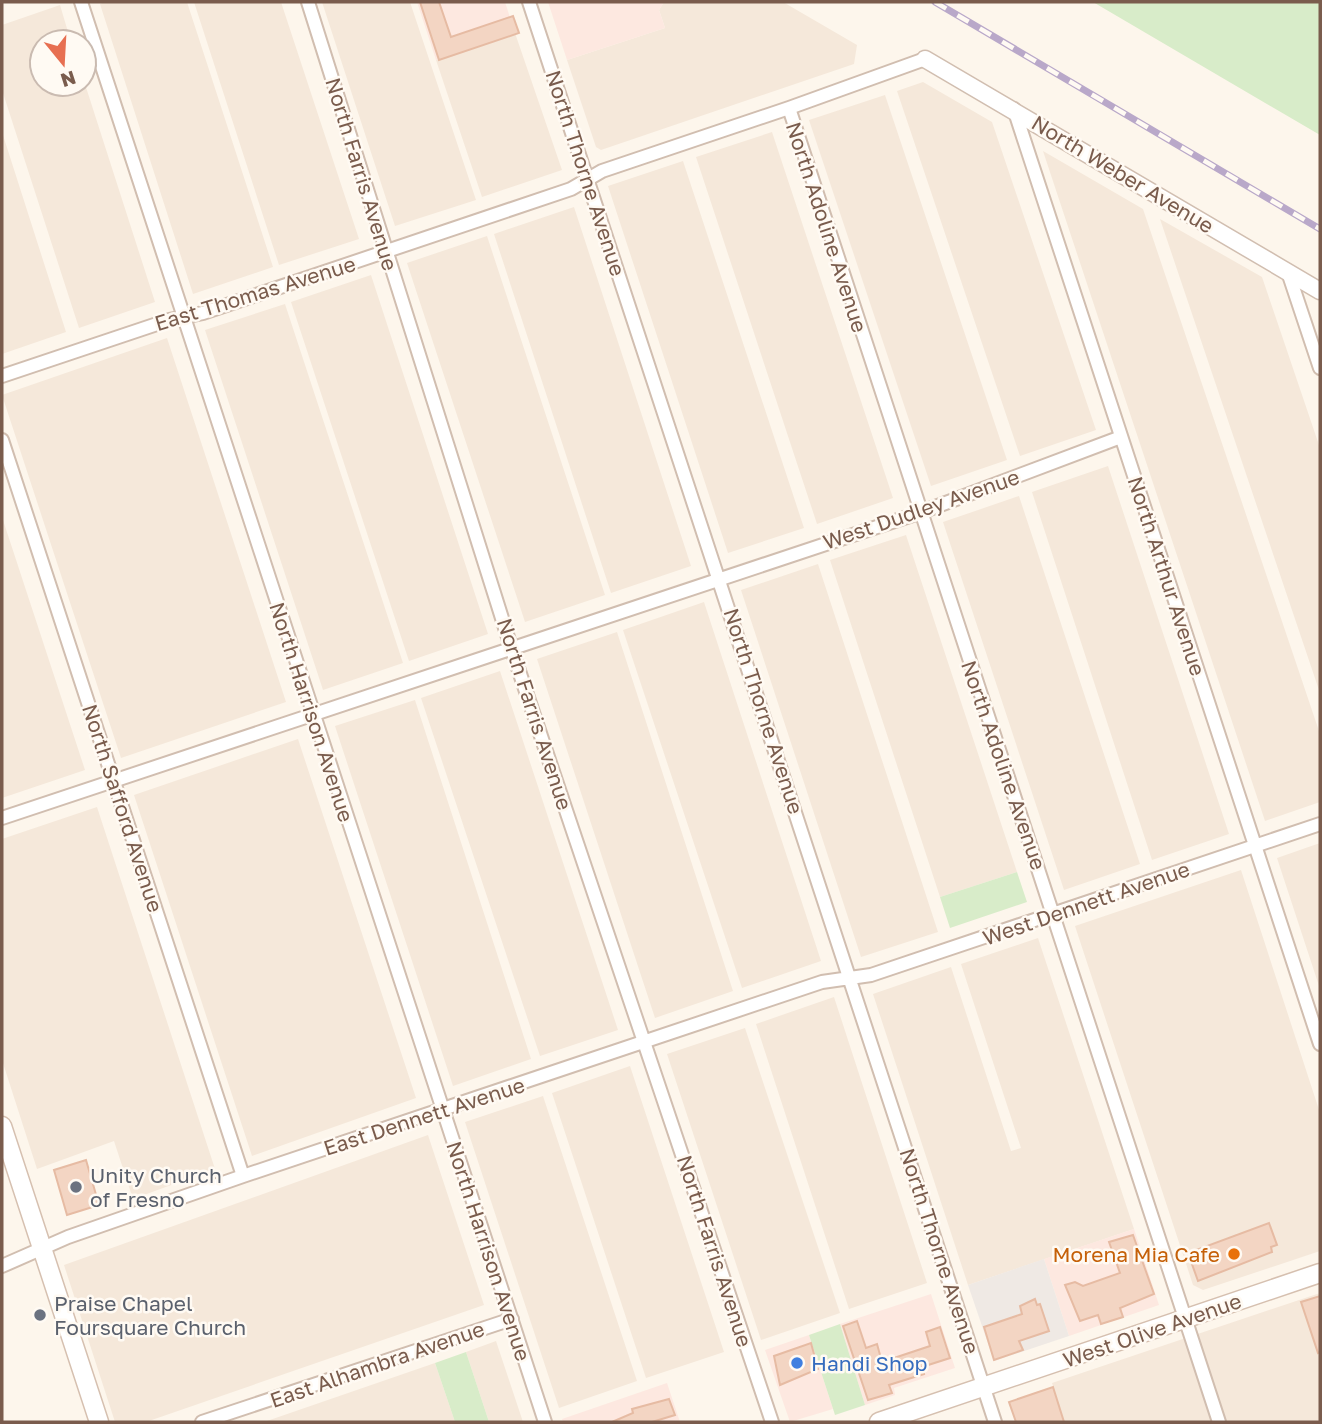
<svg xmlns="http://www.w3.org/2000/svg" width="1322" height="1424" viewBox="0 0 1322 1424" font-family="'Golos Text',sans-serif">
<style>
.residential{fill:#f5e8da}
.commercial{fill:#fde8e0}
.industrial{fill:#efe9e4}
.green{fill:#d8ecc9}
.building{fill:#f3d5c3;stroke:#e6bba3;stroke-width:2}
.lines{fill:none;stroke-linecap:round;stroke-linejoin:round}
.minor-casing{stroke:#d1beb0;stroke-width:16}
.tertiary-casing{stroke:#d1beb0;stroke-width:19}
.secondary-casing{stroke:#d6c0b0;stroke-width:21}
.minor{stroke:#fff;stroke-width:12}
.tertiary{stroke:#fff;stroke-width:16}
.secondary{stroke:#fff;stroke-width:18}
.rail-casing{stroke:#b9a8c9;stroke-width:7}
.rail{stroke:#fffaf3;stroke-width:4.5;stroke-dasharray:13;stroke-linecap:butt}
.worship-dot{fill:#6b7280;stroke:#fffaf3;stroke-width:2.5}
.food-dot{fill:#e8710a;stroke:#fffaf3;stroke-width:2.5}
.shop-dot{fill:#3f7fe0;stroke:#fffaf3;stroke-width:2.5}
.labels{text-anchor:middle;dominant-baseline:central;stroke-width:5;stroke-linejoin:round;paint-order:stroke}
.street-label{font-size:21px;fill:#7a5c4d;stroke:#fffaf3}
.worship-label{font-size:21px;fill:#5b616d;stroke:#fffaf3;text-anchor:start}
.food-label{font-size:21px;fill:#c56008;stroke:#fffaf3;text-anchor:end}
.shop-label{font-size:21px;fill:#366cbe;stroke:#fffaf3;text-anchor:start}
</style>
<rect width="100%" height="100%" fill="#fdf6ec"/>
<path class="residential" d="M 105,2 L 187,2 L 273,267 L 193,294 L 100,4 Z
M 194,2 L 281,2 L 359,239 L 279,265 Z
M 322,2 L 410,2 L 476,200 L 395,226 Z
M 664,2 L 783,2 L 857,45 L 854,64 L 601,150 L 596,147 L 567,60 L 665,28 L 659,10 Z
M 60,5 L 71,42 L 42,42 L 42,84 L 84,84 L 84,81 L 155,302 L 79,328 L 2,90 L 2,25 Z
M 515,33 L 562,170 L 482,197 L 436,60 Z
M 923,82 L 992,122 L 1096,430 L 1020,456 L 897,91 Z
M 885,95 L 1007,460 L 931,486 L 809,120 Z
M 2,132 L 66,332 L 2,354 Z
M 772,132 L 893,498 L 817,524 L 696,157 Z
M 1043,151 L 1143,209 L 1320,734 L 1320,802 L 1265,821 Z
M 683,161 L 804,528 L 728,553 L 608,186 Z
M 574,207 L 691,566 L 611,593 L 494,234 Z
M 1160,219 L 1262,277 L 1320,448 L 1320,693 Z
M 487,236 L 605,595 L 525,622 L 407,263 Z
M 371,275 L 488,634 L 409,661 L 291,302 Z
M 285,304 L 403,663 L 323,690 L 205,330 Z
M 167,338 L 286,702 L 121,758 L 2,395 Z
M 1108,466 L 1229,834 L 1152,860 L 1032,492 Z
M 1019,496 L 1140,864 L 1064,890 L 943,522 Z
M 2,517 L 85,770 L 2,798 Z
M 906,535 L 1017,872 L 940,897 L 830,560 Z
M 818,564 L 938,932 L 861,957 L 741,590 Z
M 704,602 L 821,961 L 742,988 L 623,630 Z
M 617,632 L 733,991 L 655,1018 L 537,659 Z
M 500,671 L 618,1030 L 540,1056 L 421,698 Z
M 415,700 L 531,1059 L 453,1086 L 335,726 Z
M 298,739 L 416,1098 L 252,1156 L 134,795 Z
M 97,807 L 215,1169 L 133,1199 L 114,1141 L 37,1169 L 2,1060 L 2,839 Z
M 1320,843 L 1320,989 L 1277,858 Z
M 1241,870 L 1320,1113 L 1320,1251 L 1203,1290 L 1193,1285 L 1075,926 Z
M 1038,938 L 1134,1229 L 968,1285 L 873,994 L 951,967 L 1011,1151 L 1021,1148 L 961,964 Z
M 834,997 L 927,1283 L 849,1309 L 756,1024 Z
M 745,1028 L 840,1313 L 761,1340 L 667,1054 Z
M 630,1066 L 724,1352 L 646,1378 L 552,1093 Z
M 543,1096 L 637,1381 L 559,1408 L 465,1122 Z
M 428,1135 L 484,1305 L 146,1422 L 115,1422 L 64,1265 Z
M 1320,1293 L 1320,1422 L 1064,1422 L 1052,1383 Z
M 496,1341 L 523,1422 L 489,1422 L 466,1352 Z
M 435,1363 L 455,1422 L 264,1422 Z"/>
<path class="commercial" d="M 417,2 L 505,2 L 515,33 L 436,60 Z
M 548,2 L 664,2 L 659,10 L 665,28 L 567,60 Z
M 1134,1229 L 1159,1305 L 1069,1336 L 1044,1259 Z
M 931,1294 L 955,1368 L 894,1388 L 895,1395 L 865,1405 L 840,1324 Z
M 809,1335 L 833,1409 L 790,1422 L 765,1350 Z
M 667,1383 L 680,1422 L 563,1422 L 562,1419 Z"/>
<path class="industrial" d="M 1044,1259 L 1069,1336 L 994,1361 L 968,1285 Z"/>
<path class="green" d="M 1093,2 L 1320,2 L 1320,135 Z
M 1017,872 L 1027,902 L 950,928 L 940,897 Z
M 840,1324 L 865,1405 L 835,1415 L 809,1335 Z
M 466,1352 L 489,1422 L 455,1422 L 435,1363 Z"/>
<path class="building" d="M 420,2 L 439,2 L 451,37 L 513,16 L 519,33 L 439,60 Z
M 86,1160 L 99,1205 L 67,1215 L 54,1170 Z
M 1269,1223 L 1277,1245 L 1271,1247 L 1272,1252 L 1198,1281 L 1188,1253 Z
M 1133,1235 L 1154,1294 L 1120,1308 L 1123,1317 L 1101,1324 L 1098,1315 L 1080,1321 L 1065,1285 L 1075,1282 L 1083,1286 L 1120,1273 L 1109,1242 Z
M 1320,1296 L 1320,1352 L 1318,1353 L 1301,1302 Z
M 1035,1299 L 1037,1305 L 1040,1304 L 1049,1331 L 1019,1341 L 1023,1350 L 994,1360 L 984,1327 L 1022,1314 L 1020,1306 Z
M 857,1321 L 866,1348 L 877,1344 L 882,1362 L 930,1346 L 926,1332 L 940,1327 L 950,1358 L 922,1367 L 924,1374 L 889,1385 L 892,1393 L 868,1400 L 843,1326 Z
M 811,1343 L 818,1369 L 780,1385 L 774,1356 Z
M 1053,1387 L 1064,1422 L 1016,1422 L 1009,1402 Z
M 669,1399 L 675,1415 L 652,1422 L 612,1422 L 633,1413 L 632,1409 Z"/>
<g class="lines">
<defs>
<path id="minor" d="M 81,2 L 545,1422
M 308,2 L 512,650 L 772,1422
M 529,2 L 995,1422
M 789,108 L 1219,1422
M 1014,109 L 1320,1044
M 1288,272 L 1320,368
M 2,376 L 169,320 L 203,313 L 571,189 L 602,171 L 789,108 L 925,59
M 2,440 L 243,1176
M 2,818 L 919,513 L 1121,437
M 2,1266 L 68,1237 L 243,1176 L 822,982 L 871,975 L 1320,824
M 202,1422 L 512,1319"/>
<path id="tertiary" d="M 925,59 L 1320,291"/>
<path id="secondary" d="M 2,1126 L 99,1422
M 879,1422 L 1320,1273"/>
</defs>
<use href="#minor" class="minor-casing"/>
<use href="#tertiary" class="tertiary-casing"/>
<use href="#secondary" class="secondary-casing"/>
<use href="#minor" class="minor"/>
<use href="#tertiary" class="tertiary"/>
<use href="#secondary" class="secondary"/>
<defs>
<path id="rail" d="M 935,2 L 1320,229"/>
</defs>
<use href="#rail" class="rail-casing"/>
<use href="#rail" class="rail"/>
</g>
<g class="worship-dot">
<circle cx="76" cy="1187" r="7"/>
<circle cx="40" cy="1315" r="7"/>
</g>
<circle class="food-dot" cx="1234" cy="1254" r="7"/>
<circle class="shop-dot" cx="797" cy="1363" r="7"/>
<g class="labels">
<g class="street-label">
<text transform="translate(586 173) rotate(72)">North Thorne Avenue</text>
<text transform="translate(362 174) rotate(73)">North Farris Avenue</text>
<text transform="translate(1123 174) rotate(31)">North Weber Avenue</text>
<text transform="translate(827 227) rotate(72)">North Adoline Avenue</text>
<text transform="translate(255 293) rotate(-17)">East Thomas Avenue</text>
<text transform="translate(921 509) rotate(-19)">West Dudley Avenue</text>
<text transform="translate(1167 576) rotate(72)">North Arthur Avenue</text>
<text transform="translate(764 711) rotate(72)">North Thorne Avenue</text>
<text transform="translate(312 712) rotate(72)">North Harrison Avenue</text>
<text transform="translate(535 714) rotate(72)">North Farris Avenue</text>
<text transform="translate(1004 765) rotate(71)">North Adoline Avenue</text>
<text transform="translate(123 808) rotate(72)">North Safford Avenue</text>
<text transform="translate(1086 903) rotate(-19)">West Dennett Avenue</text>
<text transform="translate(424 1116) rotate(-18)">East Dennett Avenue</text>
<text transform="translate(489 1251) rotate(72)">North Harrison Avenue</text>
<text transform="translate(715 1251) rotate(72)">North Farris Avenue</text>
<text transform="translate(940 1251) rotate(72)">North Thorne Avenue</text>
<text transform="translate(1152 1330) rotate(-19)">West Olive Avenue</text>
<text transform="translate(377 1364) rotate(-19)">East Alhambra Avenue</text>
</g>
<g class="worship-label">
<text x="90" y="1175">Unity Church<tspan x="90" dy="24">of Fresno</tspan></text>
<text x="54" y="1303">Praise Chapel<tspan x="54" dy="24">Foursquare Church</tspan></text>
</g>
<g class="food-label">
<text x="1220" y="1254">Morena Mia Cafe</text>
</g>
<g class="shop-label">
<text x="811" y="1363">Handi Shop</text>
</g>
</g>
<rect width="1322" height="1424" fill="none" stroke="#7a5c4d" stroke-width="7"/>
<g transform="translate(63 63) rotate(162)"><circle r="33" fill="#fffaf3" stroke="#cabbb1" stroke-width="2"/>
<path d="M0-5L12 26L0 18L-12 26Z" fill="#e76f51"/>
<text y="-10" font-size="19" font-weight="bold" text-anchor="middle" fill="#7a5c4d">N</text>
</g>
</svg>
